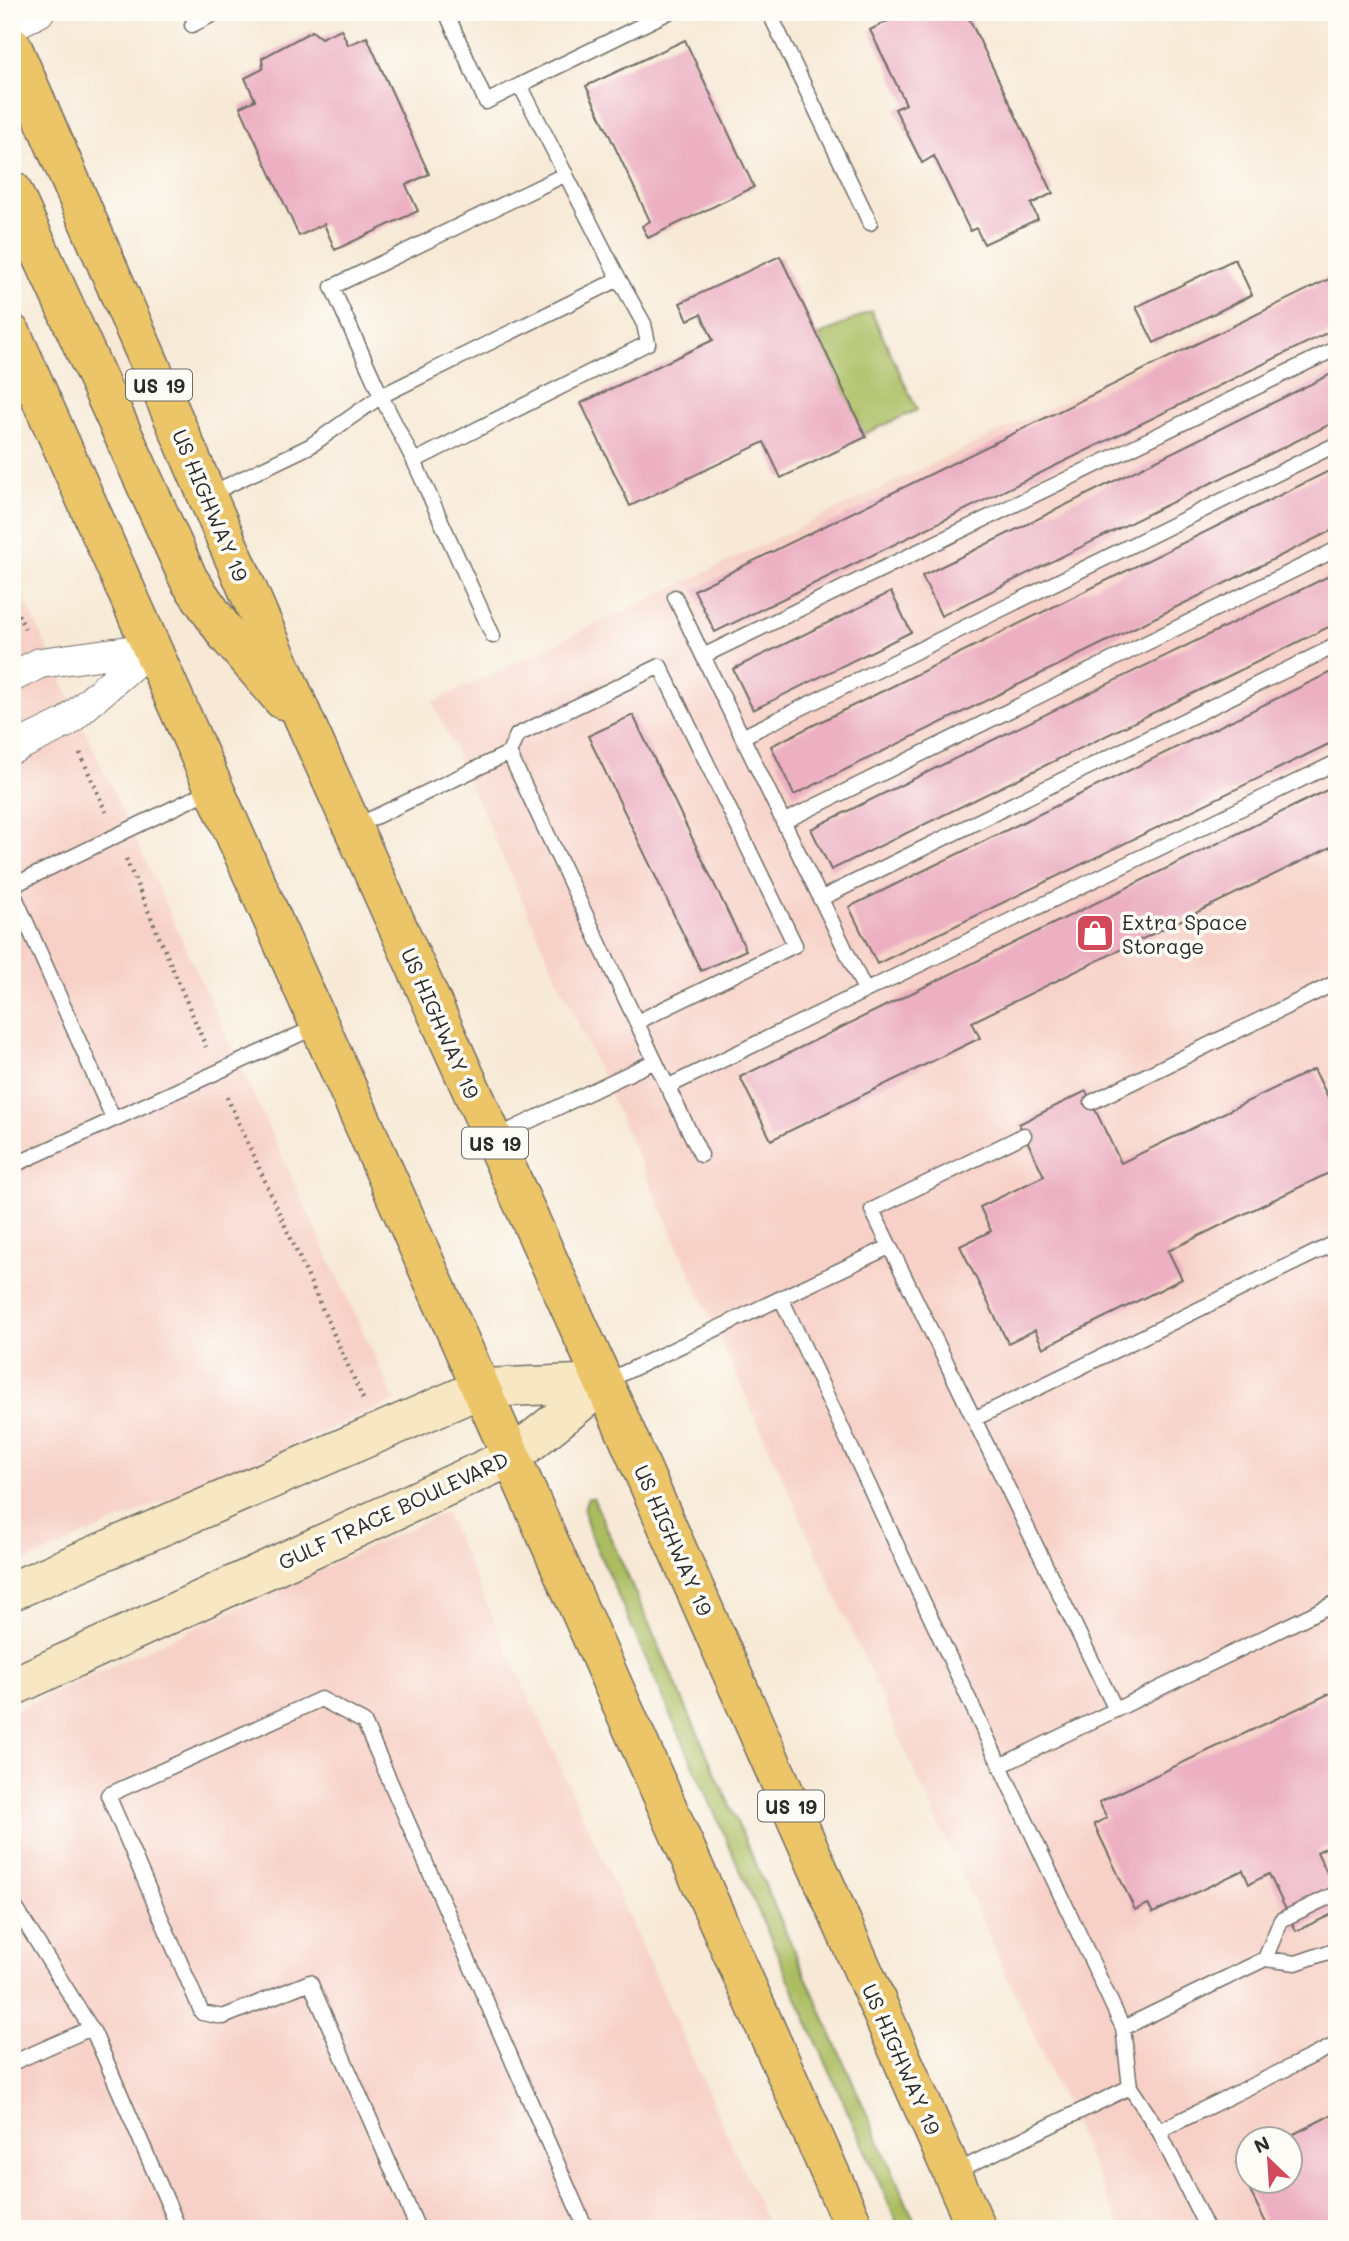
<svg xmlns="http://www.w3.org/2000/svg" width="1349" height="2241" viewBox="0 0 1349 2241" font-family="Mali,sans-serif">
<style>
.built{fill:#f7d1c8;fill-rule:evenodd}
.green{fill:#abbd61;stroke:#6b7446;stroke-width:2}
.building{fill:#ecb0c2}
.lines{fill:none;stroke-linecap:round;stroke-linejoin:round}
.lane-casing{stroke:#726e67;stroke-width:17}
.street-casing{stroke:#726e67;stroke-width:32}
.secondary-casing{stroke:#726e67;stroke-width:41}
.highway-casing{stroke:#726e67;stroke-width:41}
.path{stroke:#726e67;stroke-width:4.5;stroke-dasharray:2 5;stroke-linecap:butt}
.lane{stroke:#fff;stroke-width:14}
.street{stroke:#fff;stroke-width:30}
.secondary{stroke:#f7e8c3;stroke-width:38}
.highway{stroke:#ecc569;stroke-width:38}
.labels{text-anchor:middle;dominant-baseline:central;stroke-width:7;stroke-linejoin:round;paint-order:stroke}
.shield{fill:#fdfcf7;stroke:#6a6a68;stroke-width:2}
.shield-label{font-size:19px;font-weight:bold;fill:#2b2b2b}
.street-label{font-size:21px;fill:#2b2b2b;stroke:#fdfcf7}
.poi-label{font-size:21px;fill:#2b2b2b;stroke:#fdfcf7;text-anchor:start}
</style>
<rect width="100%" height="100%" fill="#fdfcf7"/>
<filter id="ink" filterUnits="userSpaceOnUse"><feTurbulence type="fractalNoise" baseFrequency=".0143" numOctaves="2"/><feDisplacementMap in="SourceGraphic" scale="14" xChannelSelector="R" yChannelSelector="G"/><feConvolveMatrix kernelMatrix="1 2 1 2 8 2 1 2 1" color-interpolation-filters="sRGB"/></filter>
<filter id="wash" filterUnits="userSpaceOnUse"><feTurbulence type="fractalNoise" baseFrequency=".00686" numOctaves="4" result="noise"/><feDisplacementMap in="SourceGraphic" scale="28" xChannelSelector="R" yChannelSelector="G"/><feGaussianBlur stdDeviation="1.57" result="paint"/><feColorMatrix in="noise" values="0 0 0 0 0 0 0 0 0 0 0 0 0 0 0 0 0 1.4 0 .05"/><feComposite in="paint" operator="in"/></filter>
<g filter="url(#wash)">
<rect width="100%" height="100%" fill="#f7e9d6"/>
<path class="built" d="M 1337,271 L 1337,2229 L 1121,2229 L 433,702 ZM 1248,2140 L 1290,2140 L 1290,2182 L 1248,2182 Z
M 12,572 L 395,1401 L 88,1534 L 87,1532 L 71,1542 L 12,1567 Z
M 445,1512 L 770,2229 L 12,2229 L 12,1712 Z"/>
<path class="green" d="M 871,311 L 917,410 L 864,434 L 818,336 Z
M 588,1498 L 593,1498 L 918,2229 L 900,2229 L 590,1533 C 587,1521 581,1509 588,1498 Z"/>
<g id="blocks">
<path class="building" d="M 894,12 L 966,12 L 1053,193 L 1031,204 L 1038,219 L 984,244 L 976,228 L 970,231 L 934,156 L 922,163 L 895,109 L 906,104 L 870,30 L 896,17 Z
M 341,29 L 348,45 L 367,37 L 429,174 L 406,185 L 418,211 L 335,250 L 324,224 L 299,236 L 240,107 L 255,100 L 245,78 L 263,69 L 262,58 L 312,31 L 321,38 Z
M 685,40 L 754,187 L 648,238 L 642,226 L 650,221 L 586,86 Z
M 780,256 L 866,437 L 781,478 L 764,442 L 630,506 L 581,403 L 713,340 L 701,314 L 688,320 L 680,303 Z
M 1235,259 L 1252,295 L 1154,343 L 1136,307 Z
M 1337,275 L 1337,328 L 715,632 L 694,590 Z
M 1337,371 L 1337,421 L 941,616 L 922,576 Z
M 1337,467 L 1337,528 L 794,795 L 771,746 Z
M 1337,572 L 1337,623 L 831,870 L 811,829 Z
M 891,592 L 911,632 L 753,710 L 733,669 Z
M 1337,669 L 1337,740 L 877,964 L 849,907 Z
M 633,715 L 746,950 L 701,971 L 588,736 Z
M 1337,785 L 1337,844 L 972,1022 L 980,1038 L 771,1140 L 740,1077 Z
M 1314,1069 L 1337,1115 L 1337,1169 L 1168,1251 L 1182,1279 L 1043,1348 L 1035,1330 L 1008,1343 L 960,1246 L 991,1231 L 980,1207 L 1044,1176 L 1019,1124 L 1086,1091 L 1121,1163 Z
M 1337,1690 L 1337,1820 L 1329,1824 L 1337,1842 L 1317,1852 L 1337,1893 L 1337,1912 L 1296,1931 L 1269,1874 L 1249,1884 L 1243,1870 L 1153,1913 L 1148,1904 L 1135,1910 L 1094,1824 L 1107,1818 L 1099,1802 Z
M 1337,2112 L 1337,2229 L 1269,2229 L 1236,2163 L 1248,2157 L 1248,2182 L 1290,2182 L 1290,2140 L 1282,2140 Z"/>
</g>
</g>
<g filter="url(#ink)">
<use href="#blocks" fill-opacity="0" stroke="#726e67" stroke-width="2"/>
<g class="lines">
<defs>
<path id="lane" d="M 446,12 L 486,102 L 520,85
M 769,12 L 870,223
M 192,25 L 218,12
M 566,174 L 332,287 L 381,396 L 619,279
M 414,461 L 648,343 L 644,324 L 619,279 L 520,85 L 669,12
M 208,495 L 310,446 L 381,396 L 414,461 L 493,636
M 675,597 L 703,656
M 742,737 L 1337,444
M 509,753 L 517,735 L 660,666 L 795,945 L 637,1022
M 783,822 L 1337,549
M 354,827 L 509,753 L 655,1061 L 494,1138
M 12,886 L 213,789
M 12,890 L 113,1118
M 820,899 L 1337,645
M 865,990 L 703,656 L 1337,348
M 655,1061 L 701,1155
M 667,1087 L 1337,762
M 1092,1102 L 1337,982
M 1024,1135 L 872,1210 L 974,1419 L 1337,1242
M 12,1166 L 320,1025
M 781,1298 L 889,1247
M 605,1382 L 781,1298 L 1123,2028 L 1130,2087 L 953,2173
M 974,1419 L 1116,1710
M 1000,1766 L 1337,1602
M 12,1902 L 94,2033 L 179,2229
M 1265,1959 L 1281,1920 L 1337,1893
M 1123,2028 L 1265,1959 L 1296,1963 L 1337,1949
M 12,2063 L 91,2028
M 1130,2087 L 1159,2131 L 1207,2229
M 1159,2131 L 1337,2044
M 418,2229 L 310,1982 L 223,2017 L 202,2013 L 108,1795 L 321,1699 L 364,1722 L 586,2229"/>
<path id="street" d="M 12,25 L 39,12
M 12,677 L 40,663 L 151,648
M 12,749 L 67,722 L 151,648"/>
<path id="secondary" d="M 12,1591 L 482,1388 L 604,1383
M 12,1687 L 513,1456 L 604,1383"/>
<path id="highway" d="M 12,46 L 306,724 L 604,1383 L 977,2229
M 12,190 L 189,580 L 227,635 L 283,700
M 12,334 L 855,2229"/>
</defs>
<use href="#lane" class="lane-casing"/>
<use href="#street" class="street-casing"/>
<use href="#secondary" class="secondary-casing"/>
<use href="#highway" class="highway-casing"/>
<path class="path" d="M 12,602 L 27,633
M 80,753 L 106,812
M 126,859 L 206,1047
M 227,1097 L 363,1399"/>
<use href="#lane" class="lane"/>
<use href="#street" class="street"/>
<use href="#secondary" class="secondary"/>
<use href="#highway" class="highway"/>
</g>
</g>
<defs>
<symbol id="shop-square" viewBox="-11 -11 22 22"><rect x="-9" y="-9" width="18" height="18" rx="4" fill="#d1495b" stroke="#fdfcf7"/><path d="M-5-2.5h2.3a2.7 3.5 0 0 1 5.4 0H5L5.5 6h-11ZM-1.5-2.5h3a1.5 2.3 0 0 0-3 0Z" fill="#fff"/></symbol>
</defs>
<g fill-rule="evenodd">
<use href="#shop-square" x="1073" y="911" width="44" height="44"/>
</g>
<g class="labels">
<g class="shield">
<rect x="126" y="369.5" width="66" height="31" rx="5"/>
<rect x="462" y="1127.5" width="66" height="31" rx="5"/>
<rect x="758" y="1790.5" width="66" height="31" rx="5"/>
</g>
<g class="shield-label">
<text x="159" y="385">US 19</text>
<text x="495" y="1143">US 19</text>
<text x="791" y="1806">US 19</text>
</g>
<g class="street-label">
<text transform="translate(211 505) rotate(67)">US HIGHWAY 19</text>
<text transform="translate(441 1023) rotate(66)">US HIGHWAY 19</text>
<text transform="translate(393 1510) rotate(-25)">GULF TRACE BOULEVARD</text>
<text transform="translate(674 1540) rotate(66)">US HIGHWAY 19</text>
<text transform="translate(902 2059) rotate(66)">US HIGHWAY 19</text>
</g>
<g class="poi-label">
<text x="1122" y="921">Extra Space<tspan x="1122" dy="24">Storage</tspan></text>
</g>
</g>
<rect width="1349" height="2241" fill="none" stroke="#fdfcf7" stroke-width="42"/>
<g transform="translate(1269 2160) rotate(335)"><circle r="33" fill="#fdfcf7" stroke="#a9a8a5" stroke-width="2"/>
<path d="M0-5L12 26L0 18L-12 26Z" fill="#d1495b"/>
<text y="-10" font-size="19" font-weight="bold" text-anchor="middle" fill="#2b2b2b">N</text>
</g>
</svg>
